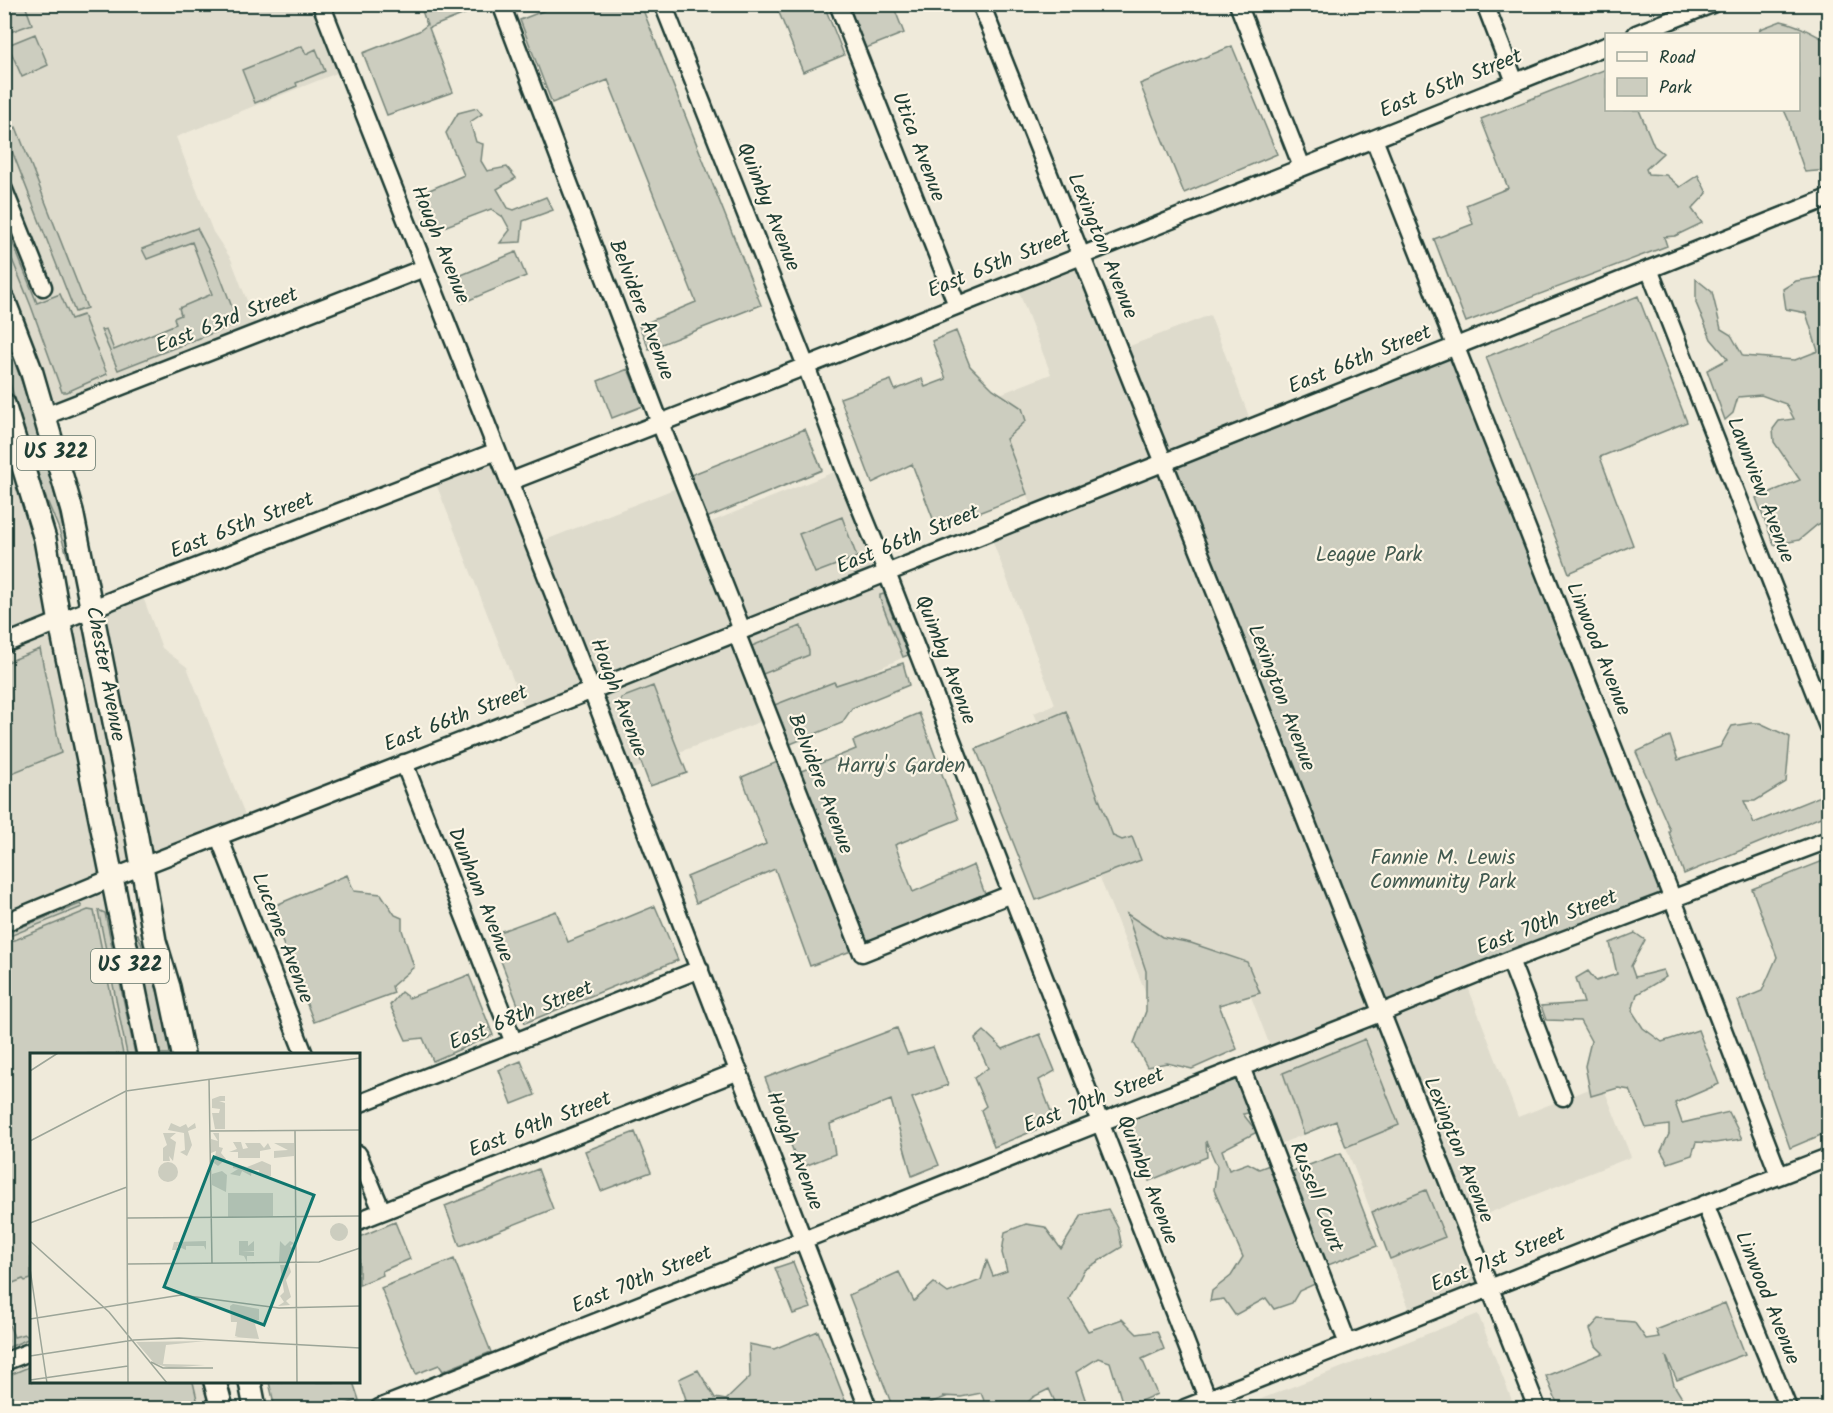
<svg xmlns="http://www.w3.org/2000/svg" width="1833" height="1413" viewBox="0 0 1833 1413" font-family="Kalam,sans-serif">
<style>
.built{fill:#dedbcc}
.green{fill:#cccdbf;stroke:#76857a;stroke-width:1.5}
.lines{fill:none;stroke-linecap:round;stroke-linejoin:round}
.minor-casing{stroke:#1f3d34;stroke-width:21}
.major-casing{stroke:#1f3d34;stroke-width:26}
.minor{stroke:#fcf5e5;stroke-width:16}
.major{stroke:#fcf5e5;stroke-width:21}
.labels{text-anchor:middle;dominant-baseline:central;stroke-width:4.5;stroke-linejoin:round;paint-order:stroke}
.shield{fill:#fcf5e5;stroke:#617469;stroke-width:1.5}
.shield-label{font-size:20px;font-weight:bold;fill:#1f3d34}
.street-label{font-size:21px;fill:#1f3d34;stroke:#fcf5e5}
.park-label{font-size:21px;fill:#425a50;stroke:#fcf5e5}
.inset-road{fill:none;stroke:#9ca598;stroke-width:1.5}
.view{fill:#0f766e;fill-opacity:0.15;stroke:#0f766e;stroke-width:3}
.inset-edge{fill:none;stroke:#1f3d34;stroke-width:3}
</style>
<rect width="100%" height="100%" fill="#efeada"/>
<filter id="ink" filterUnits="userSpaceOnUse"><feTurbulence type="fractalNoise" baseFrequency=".0167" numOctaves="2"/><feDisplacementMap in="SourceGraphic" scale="12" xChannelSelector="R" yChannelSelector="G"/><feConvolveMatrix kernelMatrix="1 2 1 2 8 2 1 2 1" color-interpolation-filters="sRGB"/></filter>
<g filter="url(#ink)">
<path class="built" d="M 5,5 L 321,5 L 347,69 L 176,137 L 213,232 L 231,259 L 259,332 L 13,429 L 60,622 L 140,589 L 162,648 L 187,667 L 249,825 L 112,878 L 148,1054 L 32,1054 L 32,1382 L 215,1382 L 222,1408 L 5,1408 Z
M 1081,255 L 1117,351 L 1210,315 L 1518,1117 L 1602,1084 L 1631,1157 L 1463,1223 L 1489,1288 L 1413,1318 L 1336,1122 L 1272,1147 L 1241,1067 L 1273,1054 L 1240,968 L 1149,1001 L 1034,713 L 1055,704 L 989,532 L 1034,514 L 990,398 L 1051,374 L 1015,282 Z
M 497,451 L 533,545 L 684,485 L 701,526 L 844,468 L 917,651 L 776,716 L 623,773 L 592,690 L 527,715 L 433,476 Z
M 1478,1314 L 1515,1408 L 1238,1408 Z"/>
<path class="green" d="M 5,4 L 25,5 L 32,24 L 5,34 Z
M 420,5 L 485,4 L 485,6 L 429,28 L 453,92 L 387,115 L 363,53 L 419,31 L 427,25 Z
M 558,5 L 641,5 L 761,305 L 649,349 L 639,326 L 696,302 L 608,80 L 552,103 L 520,20 Z
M 776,5 L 824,5 L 844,55 L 803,72 Z
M 848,5 L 893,5 L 904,33 L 866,48 Z
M 1781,21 C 1801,25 1810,33 1828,41 L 1828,170 L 1805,172 L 1790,129 L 1789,121 L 1784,110 L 1798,110 L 1798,34 L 1759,34 L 1760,29 Z
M 35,34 L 48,65 L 22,77 L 8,45 Z
M 302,46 L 306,54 L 316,49 L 325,71 L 296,83 L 297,86 L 255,103 L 242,70 Z
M 1232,46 L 1277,154 L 1184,193 L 1140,84 Z
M 1606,69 L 1606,110 L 1639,110 L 1654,146 L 1663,153 L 1646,169 L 1648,174 L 1666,175 L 1680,187 L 1698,175 L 1707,193 L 1692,209 L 1702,223 L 1675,236 L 1664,237 L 1667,246 L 1466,322 L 1434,239 L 1473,224 L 1466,205 L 1508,188 L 1481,119 Z
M 477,108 L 482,114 L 470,122 L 476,142 L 483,144 L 481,161 L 487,171 L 507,167 L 516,178 L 497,189 L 508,208 L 514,210 L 546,197 L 553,210 L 523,221 L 521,242 L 500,243 L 510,230 L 503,217 L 491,209 L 433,231 L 418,195 L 464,175 L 446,133 L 458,113 Z
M 16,127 L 87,308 L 75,312 L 5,133 Z
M 4,221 L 37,303 L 60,294 L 71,319 L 83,315 L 107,374 L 67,392 L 62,392 L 31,306 L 5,242 Z
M 197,228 L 216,265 L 238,323 L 118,370 L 101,330 L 106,329 L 114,350 L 176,324 L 174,318 L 181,315 L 179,308 L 212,294 L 192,242 L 147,259 L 142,249 Z
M 516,252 L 526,276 L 462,303 L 452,279 Z
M 1828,276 L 1828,520 L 1817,525 L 1799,540 L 1774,545 L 1756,498 L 1800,480 L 1774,442 L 1773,429 L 1779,421 L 1794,419 L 1786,404 L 1761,395 L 1738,397 L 1733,413 L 1725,420 L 1707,370 L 1728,359 L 1711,339 L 1696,303 L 1696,279 L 1712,292 L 1721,329 L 1731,335 L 1743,356 L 1795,360 L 1818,351 L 1806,313 L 1786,309 L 1783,289 L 1796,281 Z
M 1638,296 L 1687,422 L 1600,457 L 1633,545 L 1569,573 L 1486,357 Z
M 956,331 L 970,366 L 993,389 L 1022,408 L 1026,421 L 1006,439 L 1027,494 L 937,529 L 912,464 L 872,483 L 840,398 L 891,380 L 895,390 L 922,379 L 925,387 L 946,379 L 932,341 Z
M 4,334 C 33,406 52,481 70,557 L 68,558 L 58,527 L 44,493 L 5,367 Z
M 1456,346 L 1673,900 L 1380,1013 L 1163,462 Z
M 628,369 L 643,406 L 612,418 L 598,381 Z
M 805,429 L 822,470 L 704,519 L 686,477 Z
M 842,517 L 857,557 L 815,573 L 799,534 Z
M 884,594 L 908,655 L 903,657 L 880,599 L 880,595 Z
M 801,626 L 809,651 L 809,655 L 763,674 L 752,646 Z
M 40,649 L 61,753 L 5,776 L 5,663 Z
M 903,663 L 909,685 L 852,708 L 842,723 L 788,745 L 772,706 L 834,682 L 836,685 Z
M 653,686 L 687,773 L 650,786 L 619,704 L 621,698 Z
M 1066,711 L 1113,836 L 1122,840 L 1132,837 L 1141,860 L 1036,900 L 976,749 Z
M 919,713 L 959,819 L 895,845 L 913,892 L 974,865 L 985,894 L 866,942 L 799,772 L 856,749 L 853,741 Z
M 1751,723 L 1760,723 L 1790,737 L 1786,782 L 1755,801 L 1744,801 L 1754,823 L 1828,793 L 1828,814 L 1684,874 L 1669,832 L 1670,830 L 1636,752 L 1670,736 L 1678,760 L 1720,747 L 1732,726 Z
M 782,760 L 854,950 L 810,966 L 775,869 L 696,903 L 687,877 L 766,844 L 742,777 Z
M 1828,859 L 1828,1132 L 1790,1148 L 1738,1001 L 1762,991 L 1777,957 L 1752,889 Z
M 347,875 L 354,891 L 381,894 L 395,915 L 402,918 L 402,930 L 414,967 L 392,986 L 394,993 L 314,1022 L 269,908 Z
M 80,904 L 82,907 L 10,936 L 12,931 L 16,929 Z
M 655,906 L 678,960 L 525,1023 L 491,935 L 556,911 L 568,942 Z
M 88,910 L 94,911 L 123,1054 L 32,1054 L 31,1279 L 25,1281 L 23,1279 L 8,1285 L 8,1288 L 5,1289 L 5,944 Z
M 98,910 L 105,913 L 135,1054 L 127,1054 Z
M 1127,914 L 1162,937 L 1191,943 L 1247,962 L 1260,993 L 1219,1005 L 1237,1049 L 1192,1069 L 1167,1063 L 1147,1067 L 1134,1043 L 1146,1011 L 1146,971 Z
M 1635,933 L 1645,940 L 1631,966 L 1635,977 L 1663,970 L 1666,977 L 1637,994 L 1632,1011 L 1643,1028 L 1662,1042 L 1698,1030 L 1719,1084 L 1675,1103 L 1682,1123 L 1729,1112 L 1742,1139 L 1715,1143 L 1696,1142 L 1692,1155 L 1668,1163 L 1661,1151 L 1669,1134 L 1669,1125 L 1646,1128 L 1630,1090 L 1618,1088 L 1591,1096 L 1585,1066 L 1591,1041 L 1580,1021 L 1546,1020 L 1541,1006 L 1584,1003 L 1576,978 L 1588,971 L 1596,981 L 1617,974 L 1610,943 Z
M 138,934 L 159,996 L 171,1054 L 159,1054 L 135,935 Z
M 469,975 L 493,1035 L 433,1061 L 423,1038 L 406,1040 L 390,1005 L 401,992 L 409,998 Z
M 897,1028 L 907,1054 L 933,1047 L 948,1085 L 912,1098 L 939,1165 L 912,1176 L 891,1100 L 830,1124 L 835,1154 L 800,1168 L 765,1078 Z
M 984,1031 L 1003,1049 L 1040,1034 L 1055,1071 L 1039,1080 L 1055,1122 L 994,1147 L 981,1110 L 986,1106 L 974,1078 L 988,1068 L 975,1039 Z
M 1365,1039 L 1399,1125 L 1346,1147 L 1336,1121 L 1304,1134 L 1283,1073 Z
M 521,1061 L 535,1095 L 512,1104 L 499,1070 Z
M 1238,1075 L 1254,1112 L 1243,1114 L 1257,1132 L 1222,1150 L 1229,1170 L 1248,1163 L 1259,1169 L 1272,1164 L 1319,1282 L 1299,1291 L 1292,1303 L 1274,1309 L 1266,1298 L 1235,1315 L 1224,1299 L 1210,1301 L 1212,1291 L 1231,1276 L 1243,1257 L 1214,1190 L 1217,1166 L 1206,1141 L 1207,1157 L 1149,1181 L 1126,1122 Z
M 635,1132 L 651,1172 L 601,1191 L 585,1151 Z
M 1341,1153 L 1377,1246 L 1323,1267 L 1288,1173 Z
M 538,1169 L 553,1209 L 460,1246 L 445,1206 Z
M 1426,1190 L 1445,1237 L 1390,1259 L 1372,1212 Z
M 1108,1209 L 1118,1228 L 1122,1247 L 1084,1270 L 1069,1299 L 1088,1331 L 1122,1319 L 1137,1334 L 1157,1331 L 1164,1349 L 1142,1359 L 1157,1394 L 1124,1408 L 1110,1362 L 1098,1358 L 1076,1372 L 1088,1408 L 1058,1408 L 1049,1389 L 1033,1397 L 1024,1406 L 1018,1408 L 987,1408 L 981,1393 L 961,1397 L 943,1396 L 946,1397 L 916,1408 L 893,1408 L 849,1295 L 899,1272 L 914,1301 L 934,1283 L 948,1293 L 981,1280 L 987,1261 L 993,1276 L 1007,1271 L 1002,1253 L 1005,1232 L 1026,1224 L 1045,1227 L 1061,1249 L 1082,1215 Z
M 395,1222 L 410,1259 L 382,1271 L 383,1275 L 359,1285 L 359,1237 Z
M 454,1259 L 491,1352 L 443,1371 L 439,1365 L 416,1374 L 381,1288 Z
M 793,1262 L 811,1308 L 793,1314 L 775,1268 Z
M 1725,1303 L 1745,1354 L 1677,1380 L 1666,1356 L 1674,1385 L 1685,1403 L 1680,1408 L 1559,1408 L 1546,1376 L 1603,1353 L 1596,1346 L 1590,1329 L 1599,1319 L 1634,1322 L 1646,1339 L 1659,1337 L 1656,1330 Z
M 5,1314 L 14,1337 L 24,1334 L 30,1338 L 5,1349 L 5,1342 L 8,1341 L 5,1332 Z
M 818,1331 L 848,1408 L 689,1408 L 679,1379 L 698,1370 L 715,1398 L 726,1400 L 750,1377 L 749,1344 L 774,1349 Z
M 31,1366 L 32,1382 L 193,1382 L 199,1408 L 5,1408 L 5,1377 Z
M 269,1382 L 353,1382 L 359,1400 L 336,1408 L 275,1408 Z"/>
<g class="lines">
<defs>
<path id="minor" d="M 321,4 L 597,704 L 868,1408
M 501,4 L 660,423 L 742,630
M 663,4 L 806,366 L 844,468 L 887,573 L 1208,1400
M 838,4 L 957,305
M 981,4 L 1249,676 L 1537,1408
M 1238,4 L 1302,167
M 1485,4 L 1515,82
M 1636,34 L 1712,4
M 1374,139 L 1668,887 L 1779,1175
M 4,190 L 43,287
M 1649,269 L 1828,727
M 45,416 L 424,268
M 509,482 L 806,366 L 1606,46
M 736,632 L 862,953 L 1011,894
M 4,644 L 140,589 L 497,451
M 404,763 L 514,1043
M 219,837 L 304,1054
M 4,923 L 112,878 L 575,697 L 1828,198
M 1510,960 L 1563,1097
M 1241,1067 L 1348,1344
M 358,1104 L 700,969
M 358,1154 L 382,1211
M 1705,1204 L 1788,1408
M 358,1221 L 739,1071
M 4,1362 L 32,1351
M 379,1408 L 1101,1122 L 1393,1008 L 1510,960 L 1828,840
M 1185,1408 L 1604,1243 L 1828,1157"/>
<path id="major" d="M 4,300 L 32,373 L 72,511 L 137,837 L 155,941 L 169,987 L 183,1054
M 4,404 L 45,539 L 60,623 L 148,1054
M 215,1382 L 222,1408
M 250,1382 L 255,1408"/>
</defs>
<use href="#minor" class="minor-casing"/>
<use href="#major" class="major-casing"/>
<use href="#minor" class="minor"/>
<use href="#major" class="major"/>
</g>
</g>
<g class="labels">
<g class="shield">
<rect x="17" y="436" width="78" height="34" rx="4.5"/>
<rect x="91" y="949" width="78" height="34" rx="4.5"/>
</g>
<g class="shield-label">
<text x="56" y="453">US 322</text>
<text x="130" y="966">US 322</text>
</g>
<g class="street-label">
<text transform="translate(1451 84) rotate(-22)">East 65th Street</text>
<text transform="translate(918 147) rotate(69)">Utica Avenue</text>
<text transform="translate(768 207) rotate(68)">Quimby Avenue</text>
<text transform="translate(440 245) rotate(68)">Hough Avenue</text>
<text transform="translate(1102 246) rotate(68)">Lexington Avenue</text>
<text transform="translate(999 264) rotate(-22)">East 65th Street</text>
<text transform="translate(641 310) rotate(69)">Belvidere Avenue</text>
<text transform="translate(227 321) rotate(-21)">East 63rd Street</text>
<text transform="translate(1360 360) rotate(-22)">East 66th Street</text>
<text transform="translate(1760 490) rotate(69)">Lawnview Avenue</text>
<text transform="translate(242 526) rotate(-21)">East 65th Street</text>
<text transform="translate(908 540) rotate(-22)">East 66th Street</text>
<text transform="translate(1598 649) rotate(68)">Linwood Avenue</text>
<text transform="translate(945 660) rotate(69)">Quimby Avenue</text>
<text transform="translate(105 674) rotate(79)">Chester Avenue</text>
<text transform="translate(618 698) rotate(69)">Hough Avenue</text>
<text transform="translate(1281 698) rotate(69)">Lexington Avenue</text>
<text transform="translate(456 719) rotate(-21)">East 66th Street</text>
<text transform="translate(820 784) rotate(69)">Belvidere Avenue</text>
<text transform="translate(480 895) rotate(68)">Dunham Avenue</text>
<text transform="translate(1547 923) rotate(-21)">East 70th Street</text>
<text transform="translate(282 938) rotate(69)">Lucerne Avenue</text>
<text transform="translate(521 1016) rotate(-22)">East 68th Street</text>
<text transform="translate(1094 1101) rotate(-21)">East 70th Street</text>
<text transform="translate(540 1125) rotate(-21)">East 69th Street</text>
<text transform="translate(1458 1150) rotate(68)">Lexington Avenue</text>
<text transform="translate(794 1151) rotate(69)">Hough Avenue</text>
<text transform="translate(1147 1180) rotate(69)">Quimby Avenue</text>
<text transform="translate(1316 1197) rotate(69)">Russell Court</text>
<text transform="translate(1498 1260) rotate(-22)">East 71st Street</text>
<text transform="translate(642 1280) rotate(-22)">East 70th Street</text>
<text transform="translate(1767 1298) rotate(68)">Linwood Avenue</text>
</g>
<g class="park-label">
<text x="1369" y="555">League Park</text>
<text x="901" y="766">Harry's Garden</text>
<text x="1443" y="858">Fannie M. Lewis<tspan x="1443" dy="24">Community Park</tspan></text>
</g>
</g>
<g transform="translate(30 1053)">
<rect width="330" height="330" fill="#efeada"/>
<path d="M 190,43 L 195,43 L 195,48 L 189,48 L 195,50 L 195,76 L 185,76 L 182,60 L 189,60 L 190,56 L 182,55 L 182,46 ZM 141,70 L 150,74 L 156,71 L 158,75 L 165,70 L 166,75 L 158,78 L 162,92 L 157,103 L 150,99 L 155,97 L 154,80 L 138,77 ZM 133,80 L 146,80 L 140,85 L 146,89 L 143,108 L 139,103 L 140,108 L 133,108 L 133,95 L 137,92 ZM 183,80 L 189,80 L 189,94 L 193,95 L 191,100 L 196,106 L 188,113 L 184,110 L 186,98 L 181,100 L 181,86 L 188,88 ZM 203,89 L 211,89 L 213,96 L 218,95 L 215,90 L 230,90 L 234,95 L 238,90 L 241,96 L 230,98 L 230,105 L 208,105 L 208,99 L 199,99 L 207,96 ZM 244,90 L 264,90 L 264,103 L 244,105 L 244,98 L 258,97 ZM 232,108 L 241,112 L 241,123 L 230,123 L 229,117 L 222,117 L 221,123 L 212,118 L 210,123 L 200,121 L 208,116 L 203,115 L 203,111 L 217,114 ZM128 119a10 10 0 1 1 20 0a10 10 0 1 1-20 0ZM 192,118 L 197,122 L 196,139 L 182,132 L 182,121 ZM 198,140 L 243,140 L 243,163 L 198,164 ZM300 179a9 9 0 1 1 18 0a9 9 0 1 1-18 0ZM 176,188 L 176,197 L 174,193 L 156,193 L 156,197 L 147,193 L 147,197 L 142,197 L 144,189 ZM 209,188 L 218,188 L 218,193 L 224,188 L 224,198 L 212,198 L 224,199 L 224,203 L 217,203 L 217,209 L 214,203 L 209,202 ZM 250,188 L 255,193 L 260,188 L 264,190 L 260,193 L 264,197 L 259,209 L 249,209 ZM 250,212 L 259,212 L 261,219 L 256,227 L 261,244 L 256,248 L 260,252 L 248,253 L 254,249 L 250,243 L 254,239 ZM 203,251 L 229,256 L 229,267 L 225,267 L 229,268 L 225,271 L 229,286 L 203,284 L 208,284 L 205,283 L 207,269 L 201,269 L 200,253 ZM 176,288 L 136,292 L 133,311 L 175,312 L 139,315 L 124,310 L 106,289 Z" fill="#cccdbf"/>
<path class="inset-road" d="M 96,0 L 98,330M 0,18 L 28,0M 179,26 L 182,211M 265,77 L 267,330M 180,78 L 330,77M 0,88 L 96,38 L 330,5M 97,165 L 330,163M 0,170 L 97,134M 0,188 L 79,259 L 137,330M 97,211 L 289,209 L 330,195M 0,216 L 17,330M 0,266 L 151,242 L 249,255 L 330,253M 0,303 L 104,287 L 149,285 L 330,295M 121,309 L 133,315 L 183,315M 0,327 L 98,313"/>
<path class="view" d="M 184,104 L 284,142 L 234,272 L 134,234 Z"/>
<rect width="330" height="330" class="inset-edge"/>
</g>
<rect width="1833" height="1413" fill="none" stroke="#fcf5e5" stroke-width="24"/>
<rect x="12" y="12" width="1809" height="1389" fill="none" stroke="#1f3d34" stroke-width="2" filter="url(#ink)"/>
<rect x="1605" y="33" width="195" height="78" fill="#fcf5e5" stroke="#a4ab9e" stroke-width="1.5"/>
<rect x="1617" y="52" width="30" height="9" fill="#fcf5e5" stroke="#a4ab9e" stroke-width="1.5"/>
<text x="1659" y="63" font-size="18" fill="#1f3d34">Road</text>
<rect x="1617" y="78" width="30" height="18" fill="#cccdbf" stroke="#a4ab9e" stroke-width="1.5"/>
<text x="1659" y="93" font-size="18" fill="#1f3d34">Park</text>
</svg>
